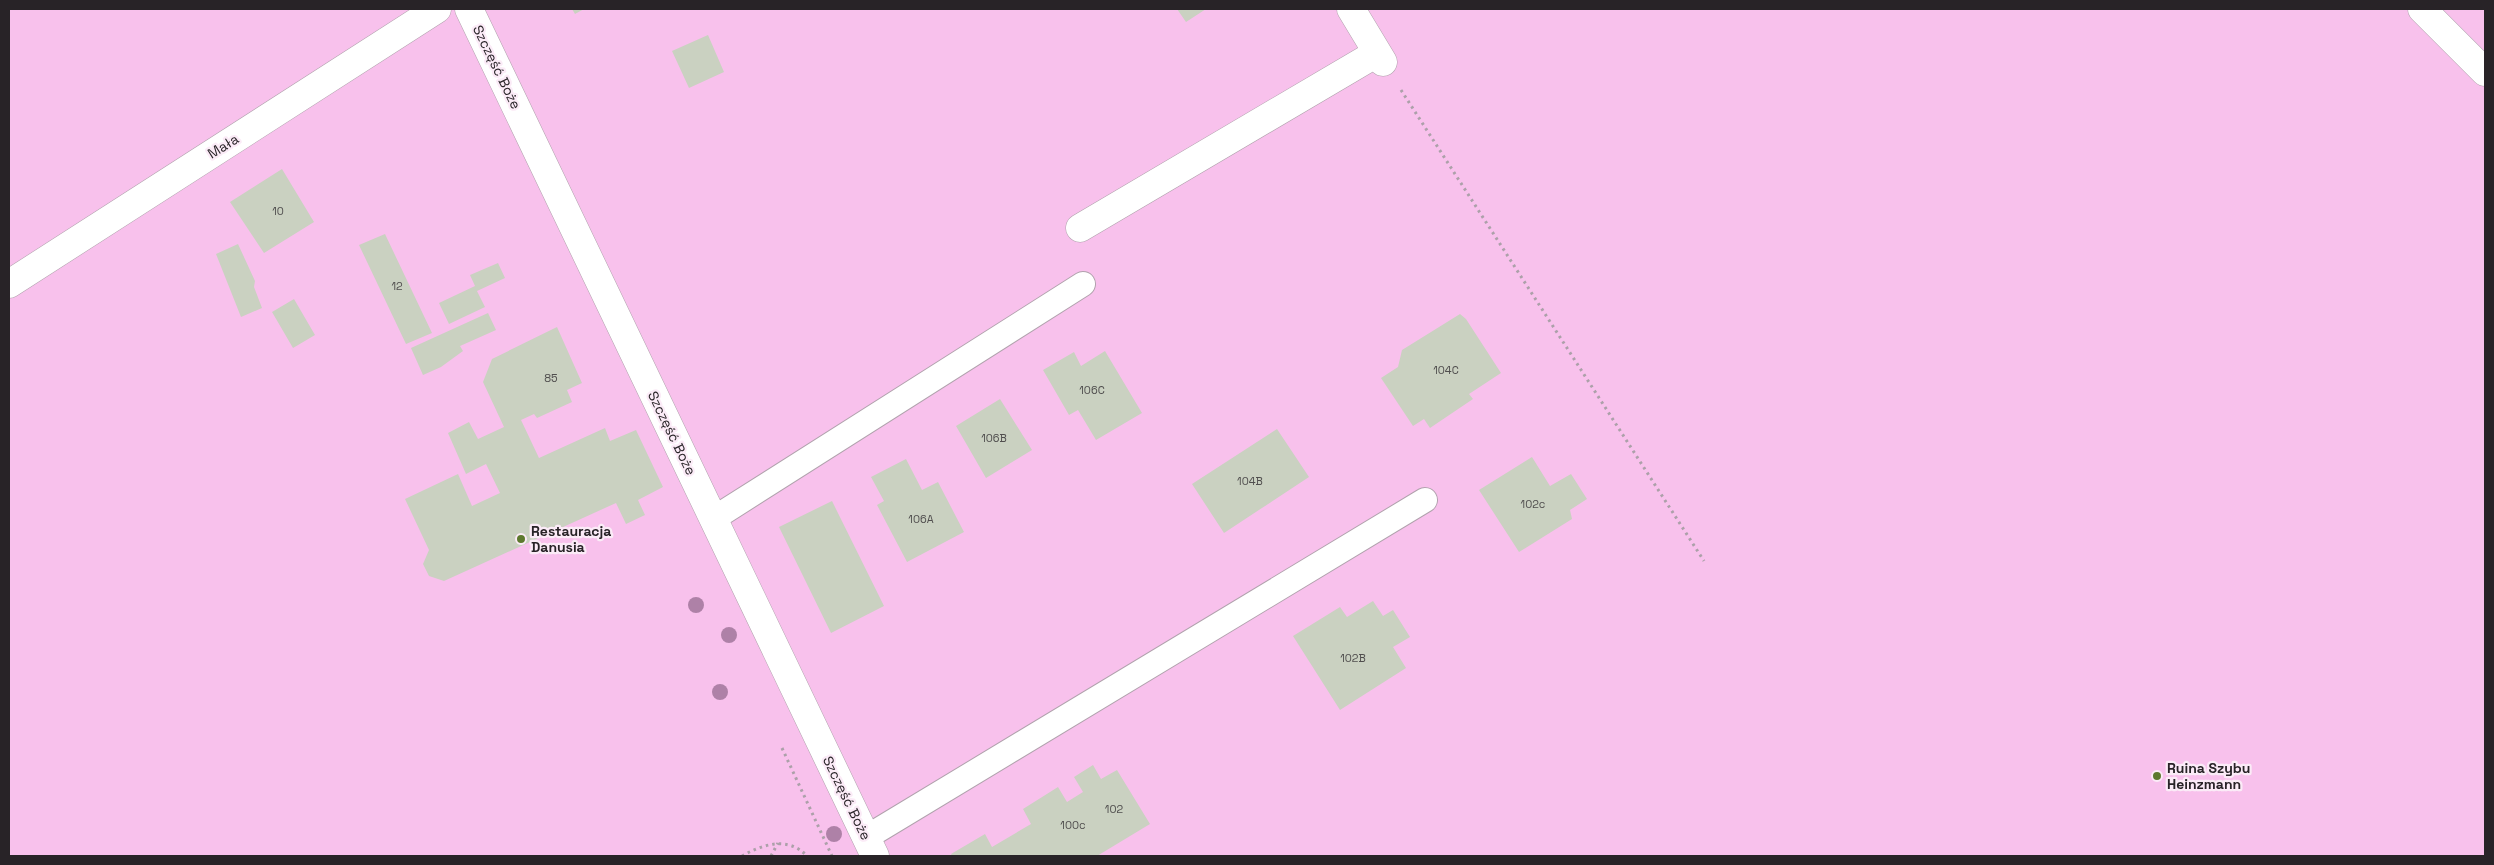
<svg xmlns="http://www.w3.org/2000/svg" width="2494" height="865" viewBox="0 0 2494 865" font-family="'Space Grotesk',sans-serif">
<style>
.green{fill:#f8c1ec}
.building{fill:#cad1c1}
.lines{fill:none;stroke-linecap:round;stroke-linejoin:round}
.service-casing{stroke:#b1a2ad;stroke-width:26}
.minor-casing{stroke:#b1a2ad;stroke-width:29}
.path{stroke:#aca0a9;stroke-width:3;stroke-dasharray:2.5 4;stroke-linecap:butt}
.service{stroke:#fff;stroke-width:24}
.minor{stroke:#fff;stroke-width:28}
.tree{fill:#ae81a7}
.poi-dot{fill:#5d792e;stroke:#fbebf7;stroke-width:2}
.labels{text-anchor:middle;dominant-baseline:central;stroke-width:4.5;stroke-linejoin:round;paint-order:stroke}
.number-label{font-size:11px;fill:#504e4e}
.street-label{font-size:14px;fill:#282327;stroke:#fbebf7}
.poi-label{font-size:14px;font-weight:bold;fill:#282327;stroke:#fbebf7;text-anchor:start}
</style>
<rect width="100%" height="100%" fill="#fbebf7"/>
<path class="green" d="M 9,9 L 2485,9 L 2485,856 L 9,856 Z"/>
<path class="building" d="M 572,9 L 584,9 L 575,14 Z
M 1177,9 L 1206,9 L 1186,22 Z
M 708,35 L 724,72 L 689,88 L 672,51 Z
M 282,169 L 314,222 L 264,253 L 230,202 Z
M 385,234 L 432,333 L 406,344 L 359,245 Z
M 238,244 L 255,281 L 254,287 L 262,308 L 241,317 L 216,254 Z
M 498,263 L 505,278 L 477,291 L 485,307 L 449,324 L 439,303 L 475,286 L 470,275 Z
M 294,299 L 315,335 L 293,348 L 272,312 Z
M 488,313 L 496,330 L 460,346 L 463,351 L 441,367 L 423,375 L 411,348 Z
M 1460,314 L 1466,319 L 1501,373 L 1469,394 L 1473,399 L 1430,428 L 1424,419 L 1413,426 L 1381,378 L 1398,367 L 1402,350 Z
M 557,327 L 582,383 L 567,390 L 572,402 L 537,418 L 534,414 L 521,420 L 539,458 L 605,428 L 610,441 L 636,430 L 663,487 L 638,500 L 645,515 L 626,524 L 616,503 L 444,581 L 429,576 L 423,564 L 429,550 L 405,499 L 458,474 L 472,506 L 500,493 L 486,464 L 466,474 L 448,433 L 469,422 L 478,439 L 504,427 L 483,382 L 492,359 Z
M 1105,351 L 1142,413 L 1096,440 L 1078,410 L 1069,415 L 1043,370 L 1074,352 L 1081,366 Z
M 1000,399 L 1032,450 L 986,478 L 956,426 Z
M 1277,429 L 1309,477 L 1224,533 L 1192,484 Z
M 1532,457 L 1550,486 L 1571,474 L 1587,499 L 1570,510 L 1572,519 L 1519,552 L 1479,490 Z
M 906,459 L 922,490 L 938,482 L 964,532 L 907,562 L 877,505 L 884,501 L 871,477 Z
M 832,501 L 884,606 L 831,633 L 779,527 Z
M 1373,601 L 1383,616 L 1393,610 L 1410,637 L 1393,647 L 1406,668 L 1340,710 L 1293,636 L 1340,607 L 1347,617 Z
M 1093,765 L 1101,779 L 1117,770 L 1150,824 L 1097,856 L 952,856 L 951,854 L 985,834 L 992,847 L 1031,824 L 1023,809 L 1058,787 L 1067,802 L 1083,792 L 1074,777 Z"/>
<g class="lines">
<defs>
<path id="service" d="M 713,519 L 1083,284
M 867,837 L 1425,500"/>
<path id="minor" d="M 469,9 L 875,856
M 1351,9 L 1383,62
M 2422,9 L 2485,72
M 1080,228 L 1377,53
M 9,284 L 437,9"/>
</defs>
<use href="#service" class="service-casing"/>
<use href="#minor" class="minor-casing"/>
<path class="path" d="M 1401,90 L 1704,561
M 782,748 L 832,856
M 742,856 C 763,844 788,836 807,856
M 771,856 L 778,843"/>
<use href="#service" class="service"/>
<use href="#minor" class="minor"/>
</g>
<g class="tree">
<circle cx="696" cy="605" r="8"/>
<circle cx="729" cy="635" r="8"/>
<circle cx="720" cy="692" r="8"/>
<circle cx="834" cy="834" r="8"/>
</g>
<g class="poi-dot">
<circle cx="521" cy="539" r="5"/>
<circle cx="2157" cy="776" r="5"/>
</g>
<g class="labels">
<g class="number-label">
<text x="278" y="211">10</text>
<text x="397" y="286">12</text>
<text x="1446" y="370">104C</text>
<text x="551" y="378">85</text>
<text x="1092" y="390">106C</text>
<text x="994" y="438">106B</text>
<text x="1250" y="481">104B</text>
<text x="1533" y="504">102c</text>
<text x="921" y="519">106A</text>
<text x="1353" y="658">102B</text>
<text x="1114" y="809">102</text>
<text x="1073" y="825">100c</text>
</g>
<g class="street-label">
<text transform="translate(497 67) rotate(64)">Szczęść Boże</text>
<text transform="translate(223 146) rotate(-32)">Mała</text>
<text transform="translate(672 433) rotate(64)">Szczęść Boże</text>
<text transform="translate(847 798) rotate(64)">Szczęść Boże</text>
</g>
<g class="poi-label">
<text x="531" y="531">Restauracja<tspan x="531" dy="16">Danusia</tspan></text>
<text x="2167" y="768">Ruina Szybu<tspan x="2167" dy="16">Heinzmann</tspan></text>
</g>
</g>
<rect width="2494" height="865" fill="none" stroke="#282327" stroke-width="20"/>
</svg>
